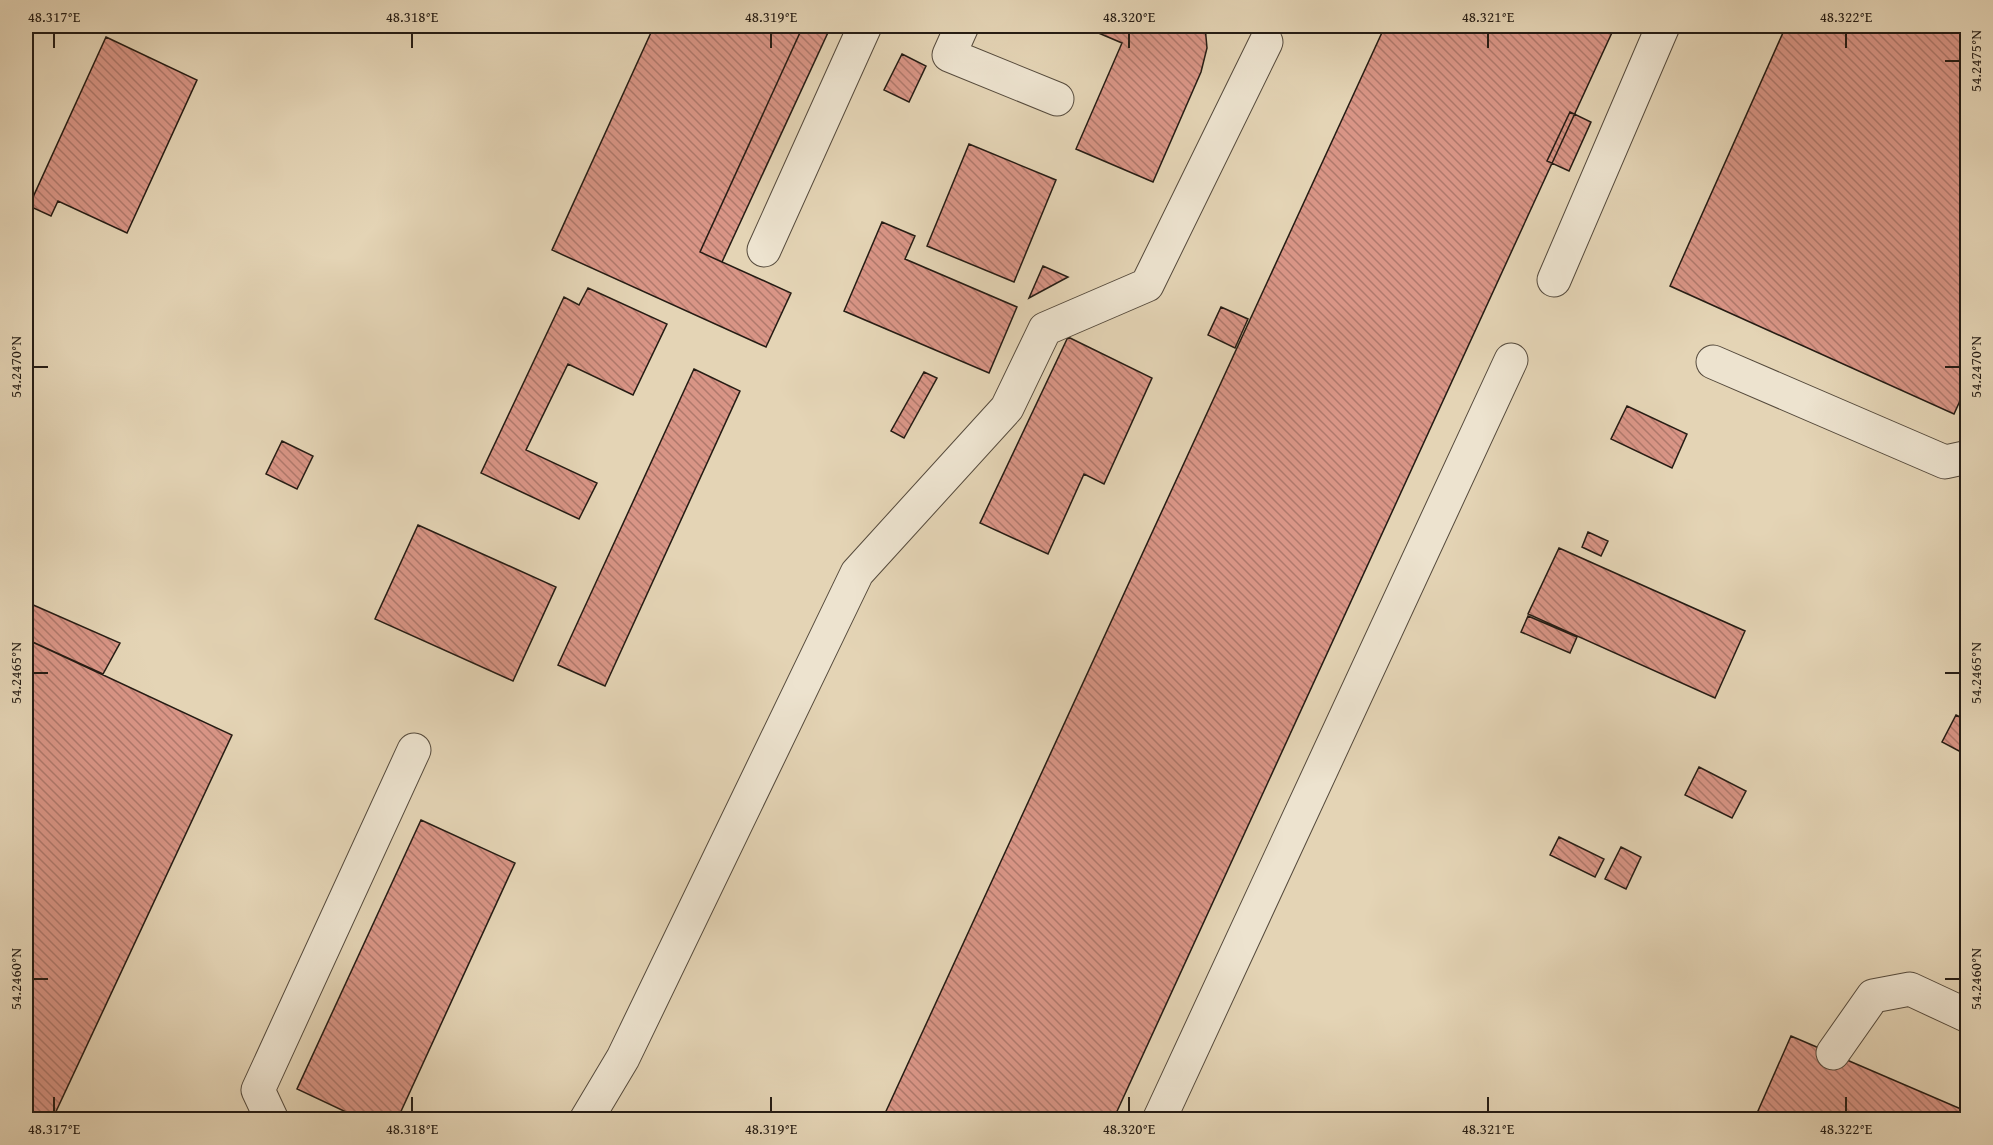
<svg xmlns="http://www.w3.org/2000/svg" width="1993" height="1145" viewBox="0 0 1993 1145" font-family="'Gentium Book Plus',serif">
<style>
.building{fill:url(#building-back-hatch);stroke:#251c14;stroke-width:1.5}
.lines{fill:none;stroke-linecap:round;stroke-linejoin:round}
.minor-casing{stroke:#554a3c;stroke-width:35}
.minor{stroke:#ede3cf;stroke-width:33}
.ticks{fill:none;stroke:#251c14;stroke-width:2}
.neatline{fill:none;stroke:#251c14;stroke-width:2}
.ticks-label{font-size:15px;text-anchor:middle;fill:#251c14}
</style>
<defs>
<pattern id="building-back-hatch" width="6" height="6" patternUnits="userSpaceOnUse" patternTransform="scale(1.5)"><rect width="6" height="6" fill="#d99586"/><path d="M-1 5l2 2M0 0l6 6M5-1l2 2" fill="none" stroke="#b0796c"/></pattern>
</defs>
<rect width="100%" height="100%" fill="#e4d4b5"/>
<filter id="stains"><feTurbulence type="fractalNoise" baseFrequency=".00333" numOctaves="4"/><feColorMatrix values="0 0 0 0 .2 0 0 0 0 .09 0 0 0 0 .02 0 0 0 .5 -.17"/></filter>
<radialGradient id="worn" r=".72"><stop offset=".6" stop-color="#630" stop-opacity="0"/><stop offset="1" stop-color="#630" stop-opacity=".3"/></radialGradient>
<path class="building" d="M 654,26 L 803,26 L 700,252 L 791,293 L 766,347 L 552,250 Z
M 803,26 L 831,26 L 722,262 L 700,252 Z
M 1082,26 L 1205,26 L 1207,48 L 1201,72 L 1153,182 L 1076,149 L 1122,43 Z
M 1385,26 L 1615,26 L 1113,1120 L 882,1120 Z
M 1786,26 L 1968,26 L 1968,383 L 1954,414 L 1670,286 Z
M 106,37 L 197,80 L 127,233 L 58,201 L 51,216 L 29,206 Z
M 902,54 L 926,66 L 909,102 L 884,90 Z
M 1570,112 L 1591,122 L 1569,171 L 1547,161 Z
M 969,144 L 1056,180 L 1014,282 L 927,246 Z
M 882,222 L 915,236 L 905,259 L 1017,307 L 989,373 L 844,311 Z
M 1043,266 L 1068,277 L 1029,298 Z
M 588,288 L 667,324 L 633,395 L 568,364 L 526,450 L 597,483 L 579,519 L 481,473 L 564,297 L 579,305 Z
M 1221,307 L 1248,319 L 1235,348 L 1208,335 Z
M 1068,337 L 1152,378 L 1104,484 L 1084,474 L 1048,554 L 980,523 Z
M 694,369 L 740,391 L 605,686 L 558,665 Z
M 924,372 L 937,378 L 904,438 L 891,431 Z
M 1627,406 L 1687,434 L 1672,468 L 1611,439 Z
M 282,441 L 313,456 L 297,489 L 266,474 Z
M 418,525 L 556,587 L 513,681 L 375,619 Z
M 1588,532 L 1608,541 L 1601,556 L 1582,547 Z
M 1559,548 L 1745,631 L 1715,698 L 1528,614 Z
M 31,604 L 120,643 L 103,674 L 26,639 L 26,615 Z
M 1528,616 L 1577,637 L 1570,653 L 1521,632 Z
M 26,639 L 232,735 L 52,1120 L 26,1120 Z
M 1956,715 L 1968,721 L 1968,735 L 1959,751 L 1942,742 Z
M 1699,767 L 1746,791 L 1732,818 L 1685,795 Z
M 421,820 L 515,863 L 397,1120 L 363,1120 L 297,1089 Z
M 1559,837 L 1604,859 L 1595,877 L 1550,855 Z
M 1621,847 L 1641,857 L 1626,889 L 1605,879 Z
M 1791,1036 L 1968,1112 L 1968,1120 L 1754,1120 Z"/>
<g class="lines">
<defs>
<path id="minor" d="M 962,26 L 949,55 L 1057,99
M 764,250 L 865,26
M 1554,280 L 1663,26
M 1713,362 L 1945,462 L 1968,457
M 1833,1053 L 1873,996 L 1910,989 L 1968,1016
M 272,1120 L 258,1090 L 414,750
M 586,1120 L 623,1058 L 857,573 L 1007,408 L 1045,329 L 1147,285 L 1266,42
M 1159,1120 L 1511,360"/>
</defs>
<use href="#minor" class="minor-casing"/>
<use href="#minor" class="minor"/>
</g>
<path class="ticks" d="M 54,33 L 54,48M 412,33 L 412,48M 771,33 L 771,48M 1129,33 L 1129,48M 1488,33 L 1488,48M 1846,33 L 1846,48M 1945,61 L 1960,61M 33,367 L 48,367M 1945,367 L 1960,367M 33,673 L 48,673M 1945,673 L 1960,673M 33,979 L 48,979M 1945,979 L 1960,979M 54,1097 L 54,1112M 412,1097 L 412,1112M 771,1097 L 771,1112M 1129,1097 L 1129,1112M 1488,1097 L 1488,1112M 1846,1097 L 1846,1112"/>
<rect width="1993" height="1145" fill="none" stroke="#e4d4b5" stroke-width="66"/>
<rect x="33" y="33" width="1927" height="1079" class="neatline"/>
<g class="ticks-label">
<text x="54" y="22">48.317°E</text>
<text x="412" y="22">48.318°E</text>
<text x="771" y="22">48.319°E</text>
<text x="1129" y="22">48.320°E</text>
<text x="1488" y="22">48.321°E</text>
<text x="1846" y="22">48.322°E</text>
<text transform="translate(1976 61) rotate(-90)" y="5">54.2475°N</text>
<text transform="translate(16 367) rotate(-90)" y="5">54.2470°N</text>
<text transform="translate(1976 367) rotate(-90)" y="5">54.2470°N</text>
<text transform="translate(16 673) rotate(-90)" y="5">54.2465°N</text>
<text transform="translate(1976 673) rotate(-90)" y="5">54.2465°N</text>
<text transform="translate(16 979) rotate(-90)" y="5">54.2460°N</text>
<text transform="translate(1976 979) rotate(-90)" y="5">54.2460°N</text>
<text x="54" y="1134">48.317°E</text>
<text x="412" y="1134">48.318°E</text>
<text x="771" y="1134">48.319°E</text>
<text x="1129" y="1134">48.320°E</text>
<text x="1488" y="1134">48.321°E</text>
<text x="1846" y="1134">48.322°E</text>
</g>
<rect width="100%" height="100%" filter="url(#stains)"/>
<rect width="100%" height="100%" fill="url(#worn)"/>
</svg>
